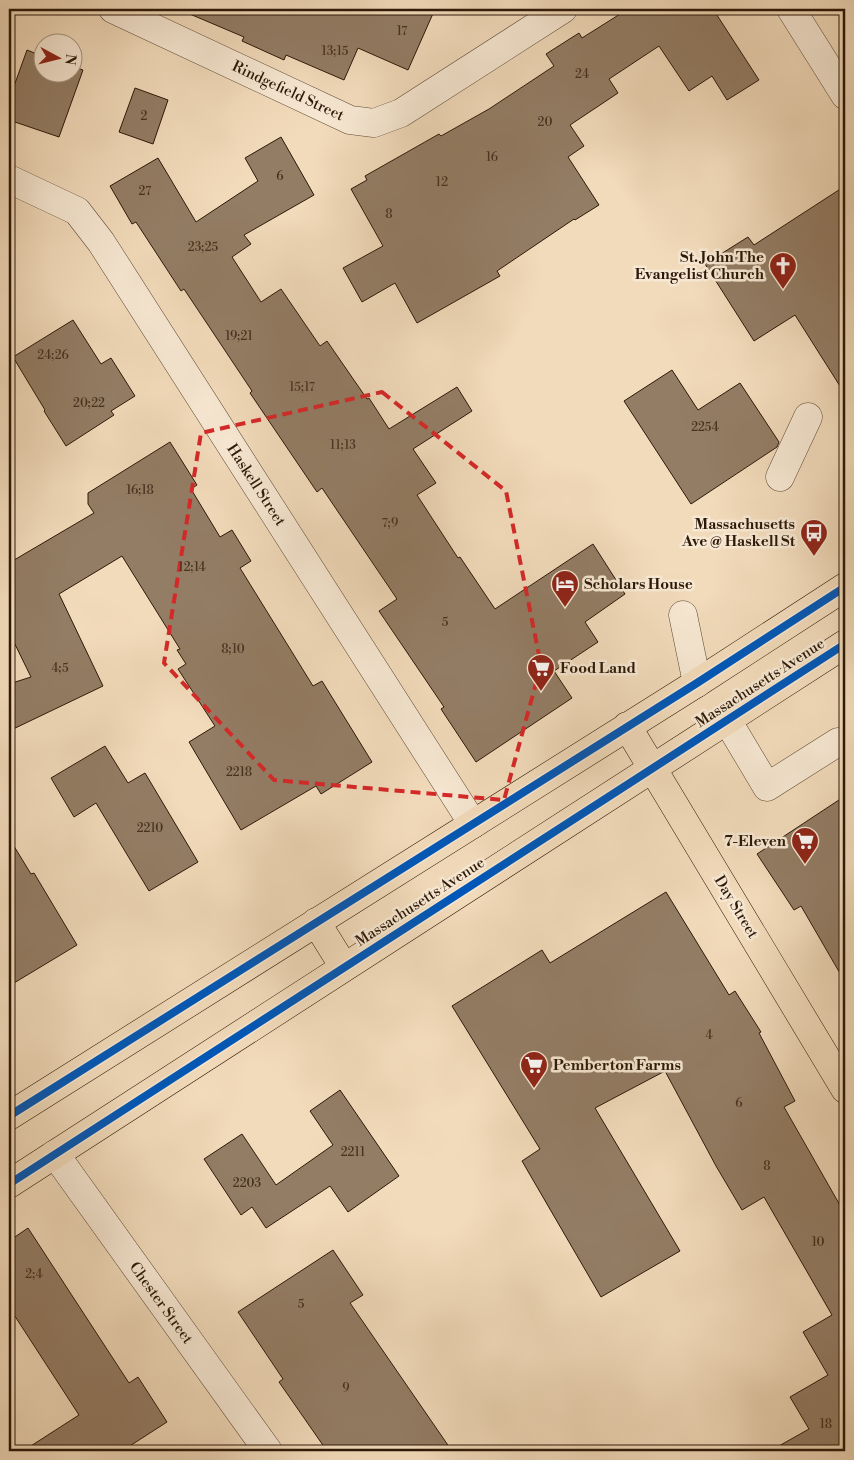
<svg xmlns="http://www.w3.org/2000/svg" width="854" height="1460" viewBox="0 0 854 1460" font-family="'Libre Bodoni',serif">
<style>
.building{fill:#937d65;stroke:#2c1808}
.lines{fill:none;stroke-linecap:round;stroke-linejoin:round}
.minor-casing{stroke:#5e4935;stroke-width:29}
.major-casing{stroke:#2c1808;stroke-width:29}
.minor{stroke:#f7e8d3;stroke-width:28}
.major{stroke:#f2dbbb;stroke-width:28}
.cycleway-casing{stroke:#f7e8d3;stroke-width:11}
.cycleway{stroke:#0057b8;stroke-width:8}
.marked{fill:none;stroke:#d62828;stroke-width:4;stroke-dasharray:10 6;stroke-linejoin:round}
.labels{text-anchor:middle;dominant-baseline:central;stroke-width:5;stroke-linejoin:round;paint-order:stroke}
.number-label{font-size:12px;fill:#46311f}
.street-label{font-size:15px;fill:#2c1808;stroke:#f7e8d3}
.poi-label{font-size:15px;font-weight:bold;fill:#2c1808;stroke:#f7e8d3;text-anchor:end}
</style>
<rect width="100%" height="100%" fill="#f2dbbb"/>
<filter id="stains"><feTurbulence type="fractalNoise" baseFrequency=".004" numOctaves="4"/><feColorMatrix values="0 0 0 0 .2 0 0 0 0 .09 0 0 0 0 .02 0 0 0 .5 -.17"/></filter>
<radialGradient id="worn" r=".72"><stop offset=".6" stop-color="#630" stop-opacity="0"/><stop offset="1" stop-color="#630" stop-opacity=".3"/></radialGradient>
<path class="building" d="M 178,9 L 435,9 L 408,70 L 358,48 L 344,80 L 286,55 L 284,60 L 242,41 L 244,37 Z
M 628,9 L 713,9 L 759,80 L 727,100 L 712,76 L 689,91 L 659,46 L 609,79 L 618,93 L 570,125 L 584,146 L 568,157 L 599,205 L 575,220 L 574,219 L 497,271 L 500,276 L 417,323 L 395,283 L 362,302 L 343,268 L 383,246 L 351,189 L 367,180 L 365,176 L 439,134 L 441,136 L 489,109 L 554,66 L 546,54 L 579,33 L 582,38 Z
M 27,50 L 42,56 L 42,72 L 72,72 L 72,66 L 83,70 L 59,137 L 9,120 L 9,100 Z
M 135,88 L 168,100 L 153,144 L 119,132 Z
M 281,137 L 314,195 L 244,235 L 251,244 L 232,257 L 261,302 L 281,289 L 320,346 L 327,341 L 367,399 L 369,398 L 389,429 L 457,387 L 472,411 L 413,449 L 436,483 L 417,495 L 458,558 L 460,557 L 495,609 L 593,544 L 625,594 L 585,622 L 598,642 L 554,671 L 572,698 L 476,762 L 441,709 L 444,707 L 379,611 L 397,599 L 322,488 L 317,492 L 250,393 L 252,391 L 184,289 L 181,291 L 136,222 L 132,224 L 110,186 L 158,158 L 196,222 L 258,181 L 245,158 Z
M 845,186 L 845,394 L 795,315 L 754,341 L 705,264 L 748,237 L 754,245 Z
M 73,320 L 101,364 L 111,358 L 135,396 L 111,411 L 114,415 L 66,446 L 44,411 L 45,410 L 13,357 Z
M 672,370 L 698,410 L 740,383 L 779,442 L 777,447 L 691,504 L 624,401 Z
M 170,442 L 197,485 L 191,489 L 220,537 L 232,530 L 251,561 L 240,568 L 313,686 L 322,681 L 372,762 L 321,794 L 316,786 L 241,830 L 189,742 L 215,726 L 178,669 L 186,664 L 177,650 L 180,649 L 122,556 L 59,594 L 103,686 L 9,731 L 9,684 L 31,677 L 9,632 L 9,563 L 94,513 L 88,504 L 88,493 Z
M 105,746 L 128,783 L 145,773 L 198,862 L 149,891 L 96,803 L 74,817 L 51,778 Z
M 845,796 L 845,982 L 801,906 L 794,910 L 757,854 Z
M 9,838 L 31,874 L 34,873 L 77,945 L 9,986 Z
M 666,892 L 729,995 L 735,991 L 761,1032 L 759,1033 L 795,1101 L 784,1107 L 845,1214 L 845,1451 L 770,1451 L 809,1429 L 790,1397 L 828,1375 L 803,1332 L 832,1315 L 764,1197 L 742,1210 L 716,1166 L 665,1071 L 595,1108 L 680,1251 L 601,1297 L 522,1161 L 540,1149 L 452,1006 L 542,950 L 550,963 Z
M 340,1090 L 399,1176 L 348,1212 L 330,1186 L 266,1228 L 252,1207 L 241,1215 L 204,1159 L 242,1134 L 276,1185 L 333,1145 L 310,1111 Z
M 28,1228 L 129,1383 L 138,1377 L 167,1422 L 122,1451 L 23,1451 L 79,1415 L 9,1307 L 9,1241 Z
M 333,1250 L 363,1295 L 350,1303 L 452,1451 L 327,1451 L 279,1382 L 283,1379 L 238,1312 Z"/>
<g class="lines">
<defs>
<path id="minor" d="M 113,9 L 350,120 L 374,123 L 401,113 L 563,9
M 791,9 L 845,95
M 9,179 L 77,211 L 101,242 L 473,824
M 780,477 L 808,417
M 683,615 L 697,683
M 727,720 L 767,787 L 838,742
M 55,1154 L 268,1451"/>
<path id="major" d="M 627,726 L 845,1089
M 316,922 L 344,967
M 9,1116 L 697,683 L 845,587
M 9,1184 L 845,644"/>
</defs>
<use href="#minor" class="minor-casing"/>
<use href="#major" class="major-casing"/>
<use href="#minor" class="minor"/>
<use href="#major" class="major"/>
<defs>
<path id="cycleway" d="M 9,1116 L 697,683 L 845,587
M 9,1184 L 845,644"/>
</defs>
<use href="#cycleway" class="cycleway-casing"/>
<use href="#cycleway" class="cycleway"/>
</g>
<path class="marked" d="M 382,392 L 506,491 L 541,665 L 504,800 L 274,780 L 164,663 L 201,433 Z"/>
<defs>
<symbol id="church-pin" viewBox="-11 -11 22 30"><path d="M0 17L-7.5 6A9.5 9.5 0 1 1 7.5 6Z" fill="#8f2418" stroke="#f7e8d3"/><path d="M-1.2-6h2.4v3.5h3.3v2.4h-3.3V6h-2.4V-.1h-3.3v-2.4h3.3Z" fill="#fff"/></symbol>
<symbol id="bus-pin" viewBox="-11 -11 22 30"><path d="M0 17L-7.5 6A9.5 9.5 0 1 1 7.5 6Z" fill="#8f2418" stroke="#f7e8d3"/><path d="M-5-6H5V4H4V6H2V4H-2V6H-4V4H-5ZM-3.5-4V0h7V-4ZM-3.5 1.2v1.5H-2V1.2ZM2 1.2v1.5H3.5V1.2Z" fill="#fff"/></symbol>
<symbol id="hotel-pin" viewBox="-11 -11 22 30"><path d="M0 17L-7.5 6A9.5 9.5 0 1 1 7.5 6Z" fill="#8f2418" stroke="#f7e8d3"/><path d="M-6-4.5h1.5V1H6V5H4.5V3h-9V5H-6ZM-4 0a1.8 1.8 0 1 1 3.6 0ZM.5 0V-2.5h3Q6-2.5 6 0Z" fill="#fff"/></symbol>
<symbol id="supermarket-pin" viewBox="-11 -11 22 30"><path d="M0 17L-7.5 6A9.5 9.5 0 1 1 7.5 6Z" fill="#8f2418" stroke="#f7e8d3"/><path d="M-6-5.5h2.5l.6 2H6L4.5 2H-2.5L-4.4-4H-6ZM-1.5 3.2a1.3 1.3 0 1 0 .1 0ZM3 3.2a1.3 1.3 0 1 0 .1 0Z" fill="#fff"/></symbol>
</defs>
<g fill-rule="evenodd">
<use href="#church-pin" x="767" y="250" width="32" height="43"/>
<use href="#bus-pin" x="798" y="517" width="32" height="43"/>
<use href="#hotel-pin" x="549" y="568" width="32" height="43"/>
<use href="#supermarket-pin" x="525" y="652" width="32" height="43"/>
<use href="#supermarket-pin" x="789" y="825" width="32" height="43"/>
<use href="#supermarket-pin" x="518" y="1049" width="32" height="43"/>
</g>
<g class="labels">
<g class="number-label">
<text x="402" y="31">17</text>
<text x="335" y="51">13;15</text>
<text x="582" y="74">24</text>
<text x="144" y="116">2</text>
<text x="545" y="122">20</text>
<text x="492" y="157">16</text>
<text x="280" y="176">6</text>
<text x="442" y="182">12</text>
<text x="145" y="191">27</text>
<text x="389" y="214">8</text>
<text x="203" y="247">23;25</text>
<text x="239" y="336">19;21</text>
<text x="53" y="355">24;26</text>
<text x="302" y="387">15;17</text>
<text x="89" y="403">20;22</text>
<text x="705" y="427">2254</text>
<text x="343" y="445">11;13</text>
<text x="140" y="490">16;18</text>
<text x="390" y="523">7;9</text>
<text x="192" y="567">12;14</text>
<text x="445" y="622">5</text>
<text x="233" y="649">8;10</text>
<text x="60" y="668">4;5</text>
<text x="239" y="772">2218</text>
<text x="150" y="828">2210</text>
<text x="709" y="1035">4</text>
<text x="739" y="1103">6</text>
<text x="353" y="1152">2211</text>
<text x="767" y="1166">8</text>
<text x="247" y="1183">2203</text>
<text x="818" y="1242">10</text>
<text x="34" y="1274">2;4</text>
<text x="301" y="1304">5</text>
<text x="346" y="1388">9</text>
<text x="826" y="1424">18</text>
</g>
<g class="street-label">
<text transform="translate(288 91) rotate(25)">Rindgefield Street</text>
<text transform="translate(256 485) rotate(57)">Haskell Street</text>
<text transform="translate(760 683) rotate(-33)">Massachusetts Avenue</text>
<text transform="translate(420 902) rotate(-33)">Massachusetts Avenue</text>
<text transform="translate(736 907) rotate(59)">Day Street</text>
<text transform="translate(161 1303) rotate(54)">Chester Street</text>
</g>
<g class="poi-label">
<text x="764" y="257">St. John The<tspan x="764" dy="17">Evangelist Church</tspan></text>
<text x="795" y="524">Massachusetts<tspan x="795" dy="17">Ave @ Haskell St</tspan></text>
<text x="584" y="584" text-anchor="start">Scholars House</text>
<text x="560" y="668" text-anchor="start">Food Land</text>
<text x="786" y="841">7-Eleven</text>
<text x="553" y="1065" text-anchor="start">Pemberton Farms</text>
</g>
</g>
<rect width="854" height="1460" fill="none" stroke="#f2dbbb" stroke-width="30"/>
<rect x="10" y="10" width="834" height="1440" fill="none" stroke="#2c1808" stroke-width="2.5"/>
<rect x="15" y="15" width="824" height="1430" fill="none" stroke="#2c1808"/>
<g transform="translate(58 58) rotate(97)"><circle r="24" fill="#f7e8d3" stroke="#a69582"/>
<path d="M0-4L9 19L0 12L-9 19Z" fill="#8f2418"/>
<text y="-8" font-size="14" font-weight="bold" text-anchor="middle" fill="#2c1808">N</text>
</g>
<rect width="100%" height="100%" filter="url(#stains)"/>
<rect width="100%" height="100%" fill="url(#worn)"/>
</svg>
